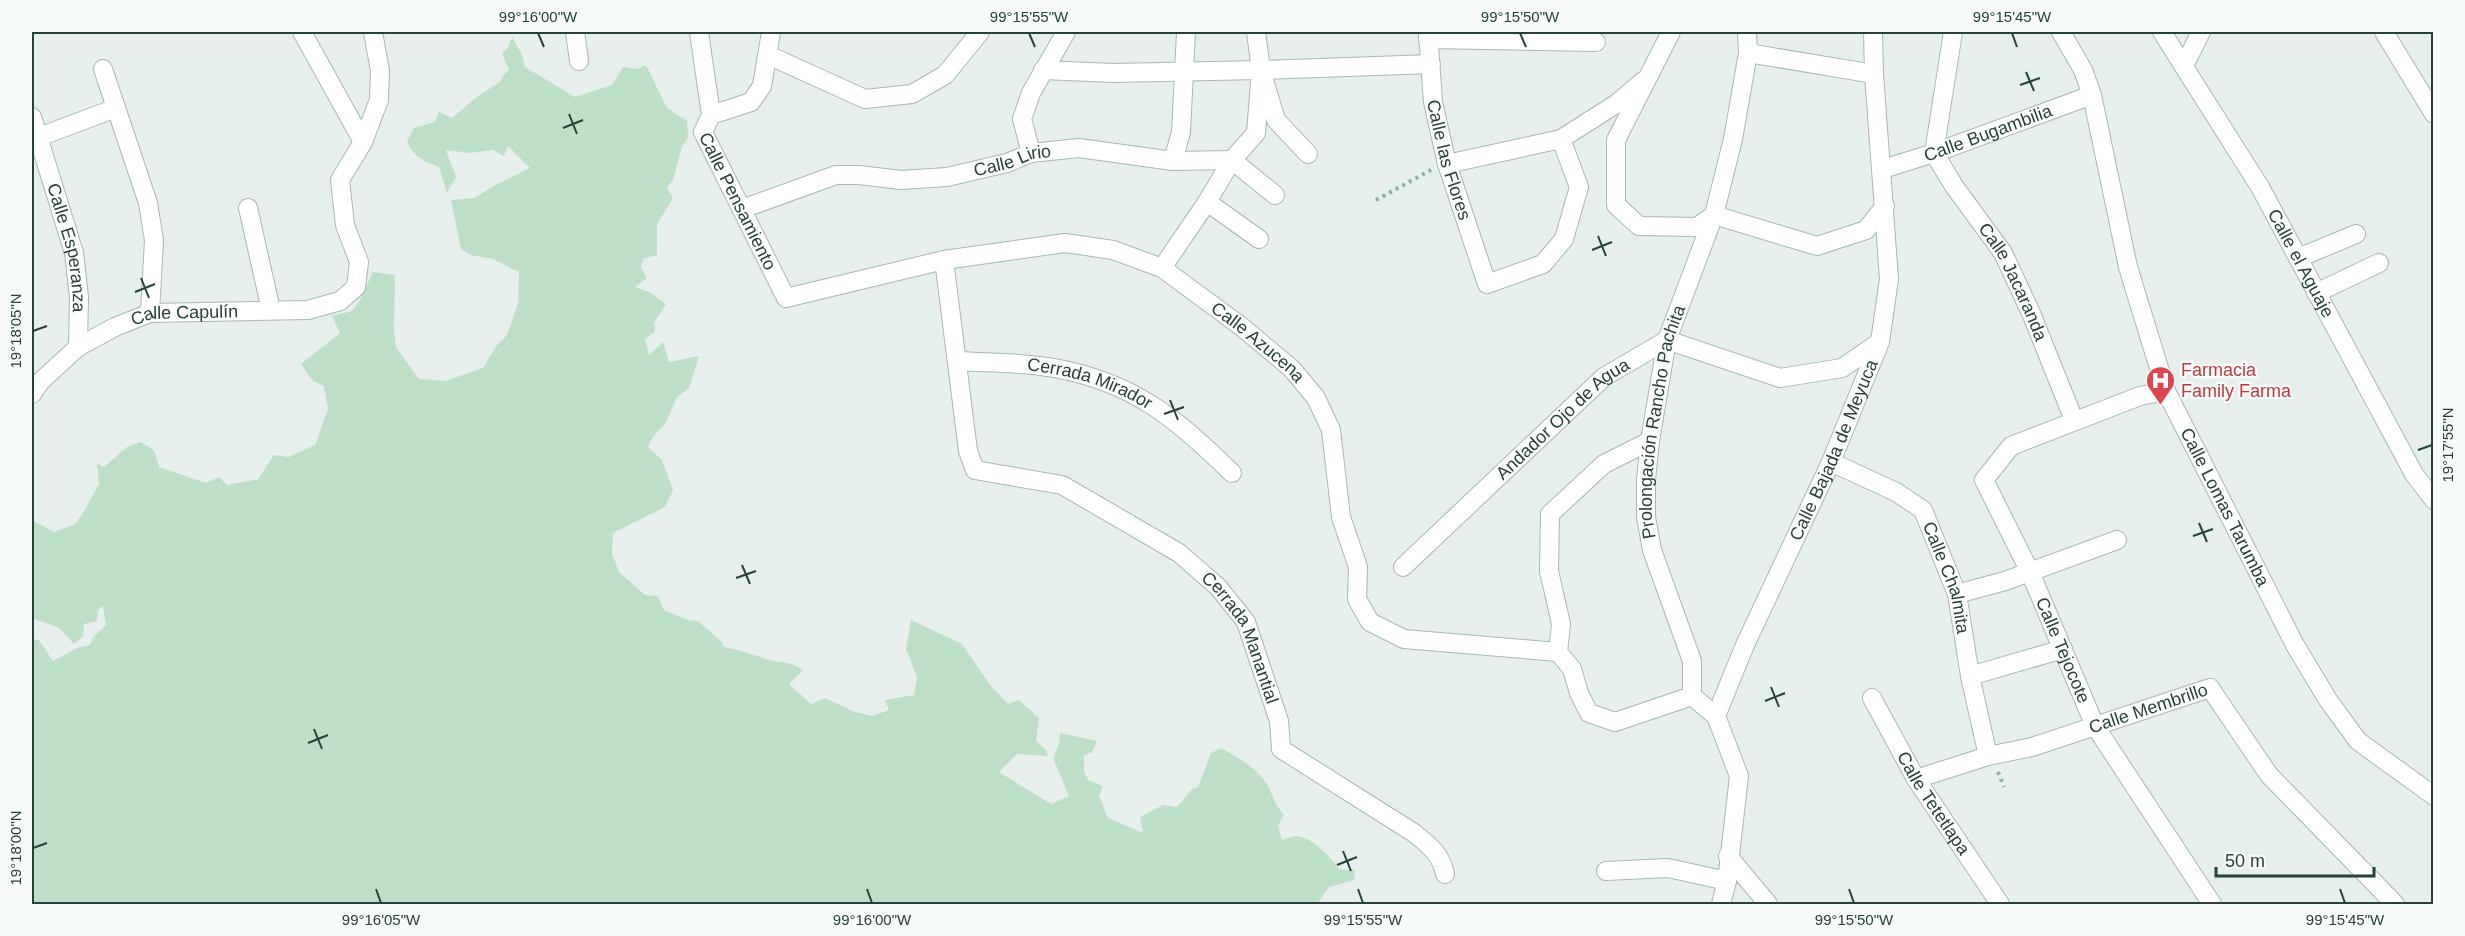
<svg xmlns="http://www.w3.org/2000/svg" width="2465" height="936" viewBox="0 0 2465 936" font-family="Helvetica,sans-serif">
<style>
.green{fill:#bfe0c8}
.lines{fill:none;stroke-linecap:round;stroke-linejoin:round}
.minor-casing{stroke:#a8b8b2;stroke-width:20}
.path{stroke:#86b3a5;stroke-width:4;stroke-dasharray:3 4.5;stroke-linecap:butt}
.minor{stroke:#fff;stroke-width:18}
.ticks{fill:none;stroke:#24423a;stroke-width:2}
.labels{text-anchor:middle;dominant-baseline:central;stroke-width:5;stroke-linejoin:round;paint-order:stroke}
.street-label{font-size:18px;fill:#24423a;stroke:#f7fbf9}
.health-label{font-size:18px;fill:#be3a42;stroke:#f7fbf9;text-anchor:start}
.neatline{fill:none;stroke:#24423a;stroke-width:2}
.ticks-label{font-size:15px;text-anchor:middle;fill:#24423a}
</style>
<rect width="100%" height="100%" fill="#e6efeb"/>
<path class="green" d="M 512,37 L 522,55 L 525,67 L 575,97 L 612,85 L 623,67 L 637,69 L 646,65 L 667,108 L 687,121 L 688,137 L 682,147 L 673,180 L 667,188 L 673,198 L 657,224 L 657,255 L 644,258 L 641,267 L 647,278 L 635,287 L 649,292 L 666,304 L 654,323 L 655,332 L 645,339 L 649,355 L 663,342 L 669,362 L 699,356 L 689,388 L 677,397 L 666,422 L 653,437 L 648,447 L 662,460 L 673,490 L 665,507 L 613,533 L 612,554 L 619,572 L 645,595 L 658,596 L 664,610 L 688,620 L 698,621 L 722,642 L 724,647 C 739,650 752,654 766,659 C 782,664 785,659 803,670 L 789,684 L 811,704 L 825,698 L 855,712 L 872,716 L 889,710 L 885,700 L 914,695 L 917,677 L 906,649 L 911,620 L 962,644 L 990,685 L 1008,704 L 1019,700 L 1039,718 L 1036,741 L 1046,750 L 1048,756 L 1017,754 L 999,772 L 1051,804 L 1069,796 L 1053,758 L 1059,745 L 1060,733 L 1097,741 L 1092,752 L 1084,756 L 1084,771 L 1088,780 L 1103,786 L 1099,796 L 1108,818 L 1143,833 L 1140,817 L 1163,805 L 1177,807 L 1192,789 L 1198,787 L 1211,753 L 1221,748 C 1239,758 1257,767 1268,786 C 1274,798 1274,803 1284,815 L 1278,826 L 1282,840 C 1287,839 1292,836 1296,836 C 1313,837 1330,857 1339,869 L 1355,870 L 1354,880 L 1329,887 L 1317,904 L 32,904 L 32,641 L 38,639 L 53,661 L 77,648 L 90,645 L 93,637 L 106,625 L 103,606 L 98,610 L 97,621 L 84,624 L 83,636 L 74,644 L 59,628 L 32,618 L 32,520 L 54,532 L 75,524 L 83,513 L 99,484 L 97,464 L 104,467 L 127,447 L 140,442 L 154,450 L 159,467 L 206,483 L 219,477 L 227,485 L 258,479 L 274,455 L 289,457 L 315,445 L 328,409 L 324,386 L 313,381 L 301,364 L 340,333 L 332,316 L 352,311 L 360,300 L 373,272 L 395,275 L 394,329 L 396,347 L 419,379 L 445,381 L 483,368 L 496,346 L 507,335 L 518,304 L 519,272 L 493,259 L 471,255 L 461,249 L 451,200 L 474,198 L 499,183 L 530,168 L 508,146 L 504,156 L 493,150 L 470,153 L 446,150 L 456,177 L 447,193 L 439,167 C 425,162 412,156 407,141 L 414,128 L 435,122 L 439,112 L 452,118 L 478,96 L 500,82 L 503,75 L 509,70 L 502,53 L 508,48 Z"/>
<g class="lines">
<defs>
<g id="minor">
<path d="M 302,32 L 363,142"/>
<path d="M 575,32 L 579,61"/>
<path id="s1" d="M 699,32 L 711,115 L 703,132 L 786,298 L 944,260 L 1065,243 L 1113,250 L 1162,268 L 1242,327 L 1292,369 L 1316,398 L 1331,430 L 1341,517 L 1358,567 L 1357,599 L 1370,622 L 1404,639 L 1558,652"/>
<path d="M 1256,32 L 1261,70 L 1276,120 L 1308,154"/>
<path id="s2" d="M 1428,32 L 1433,102 L 1447,164 L 1487,284 L 1543,264 L 1564,239 L 1579,187 L 1561,139"/>
<path d="M 1671,32 L 1616,140 L 1616,205 L 1639,226 L 1697,227 L 1714,215 L 1817,246 L 1866,230 L 1885,206"/>
<path id="s3" d="M 2061,32 L 2083,70 L 2092,95 L 2128,267 L 2166,391 L 2295,645 L 2328,700 L 2358,741 L 2434,796"/>
<path id="s4" d="M 2162,32 L 2260,187 L 2414,474 L 2434,500"/>
<path d="M 2384,32 L 2434,114"/>
<path d="M 1428,39 L 1596,42"/>
<path d="M 1748,53 L 1874,74"/>
<path d="M 768,55 L 865,99 L 912,94 L 945,75 L 980,32"/>
<path d="M 2184,66 L 2201,32"/>
<path d="M 103,69 L 148,203 L 154,240 L 150,313"/>
<path d="M 1043,70 L 1113,73 L 1261,70"/>
<path d="M 711,115 L 751,102 L 762,86 L 771,32"/>
<path id="s5" d="M 32,117 L 74,253 L 79,297 L 78,347"/>
<path d="M 39,137 L 116,108"/>
<path d="M 1031,153 L 1022,119 L 1031,93 L 1066,32"/>
<path id="s6" d="M 1934,153 L 1954,186 L 2003,253 L 2031,313 L 2074,420"/>
<path d="M 1934,153 L 1953,32"/>
<path d="M 1173,161 L 1181,132 L 1186,32"/>
<path d="M 1447,164 L 1561,139 L 1616,104 L 1643,81"/>
<path id="s7" d="M 1883,169 L 1934,153 L 2092,95"/>
<path d="M 1207,202 L 1259,239"/>
<path d="M 248,208 L 271,310"/>
<path id="s8" d="M 742,209 L 836,175 L 859,175 L 901,180 L 947,177 L 1007,163 L 1031,153 L 1079,148 L 1173,161 L 1232,160 L 1275,195"/>
<path d="M 2298,258 L 2356,234"/>
<path id="s9" d="M 944,260 L 968,451 L 975,470 L 1062,485 L 1179,553 L 1218,587 L 1246,622 L 1279,721 L 1281,749 L 1414,833 C 1429,845 1441,854 1445,874"/>
<path d="M 1162,268 L 1207,202 L 1232,160 L 1256,133 L 1261,70 L 1431,64"/>
<path d="M 2316,293 L 2379,263"/>
<path id="s10" d="M 958,361 C 989,363 1023,362 1054,368 C 1133,382 1176,418 1232,473"/>
<path id="s11" d="M 2166,391 L 2140,396 L 2011,446 L 1984,480 L 2030,572 L 2095,726 L 2212,904"/>
<path id="s12" d="M 32,394 L 40,382 L 78,347 L 115,327 L 150,313 L 308,310 L 340,301 L 356,287 L 359,262 L 345,225 L 340,180 L 363,142 L 379,100 L 380,71 L 373,32"/>
<path d="M 1650,441 L 1604,464 L 1550,514 L 1549,571 L 1561,624 L 1558,652 L 1572,669 L 1579,693 L 1589,713 L 1615,722 L 1692,696"/>
<path id="s13" d="M 1831,462 L 1896,492 L 1923,510 L 1957,594 L 1970,676 L 1988,756"/>
<path id="s14" d="M 1403,567 L 1604,377 L 1667,340 L 1780,378 L 1842,368 L 1880,342"/>
<path d="M 1957,594 L 2005,581 L 2117,540"/>
<path d="M 1970,676 L 2063,649"/>
<path id="s15" d="M 1872,698 L 1916,779 L 2000,904"/>
<path id="s16" d="M 1716,716 L 1745,645 L 1831,462 L 1880,342 L 1889,279 L 1874,74 L 1873,32"/>
<path id="s17" d="M 1916,779 L 1988,756 L 2032,747 L 2210,688 L 2269,775 L 2395,904"/>
<path d="M 1728,856 L 1768,904"/>
<path d="M 1606,871 L 1668,868 L 1727,881"/>
<path id="s18" d="M 1721,904 L 1727,881 L 1739,776 L 1716,716 L 1692,696 L 1692,661 L 1652,550 L 1646,517 L 1646,480 L 1650,441 L 1667,340 L 1714,215 L 1733,139 L 1748,53 L 1747,32"/>
</g>
</defs>
<use href="#minor" class="minor-casing"/>
<path class="path" d="M 1376,200 L 1431,170
M 1998,772 L 2004,787"/>
<use href="#minor" class="minor"/>
</g>
<path class="ticks" d="M 538,33 L 544,47M 1029,33 L 1035,47M 1520,33 L 1526,47M 2012,33 L 2017,47M 2026,72 L 2034,91M 2020,85 L 2040,78M 569,114 L 577,134M 563,128 L 583,120M 1598,236 L 1606,256M 1592,250 L 1612,242M 141,278 L 149,298M 135,292 L 155,284M 33,331 L 47,326M 1170,400 L 1178,420M 1164,414 L 1184,407M 2418,450 L 2432,445M 2199,523 L 2207,542M 2193,536 L 2213,529M 742,565 L 750,584M 736,578 L 756,571M 1771,687 L 1779,707M 1765,701 L 1785,693M 314,729 L 322,749M 308,743 L 328,735M 33,848 L 47,843M 1343,851 L 1351,871M 1337,865 L 1357,857M 376,889 L 381,903M 867,889 L 872,903M 1358,889 L 1363,903M 1849,889 L 1854,903M 2340,889 L 2345,903"/>
<defs>
<symbol id="hospital-pin" viewBox="-11 -11 22 30"><path d="M0 17L-7.5 6A9.5 9.5 0 1 1 7.5 6Z" fill="#e0444e" stroke="#f7fbf9"/><path d="M-5-5h3v3.5h4V-5h3V5h-3V1.5h-4V5h-3Z" fill="#fff"/></symbol>
</defs>
<g fill-rule="evenodd">
<use href="#hospital-pin" x="2144" y="364" width="33" height="45"/>
</g>
<g class="labels">
<g class="street-label">
<text stroke="none"><textPath href="#s7" startOffset="111">Calle Bugambilia</textPath></text>
<text stroke="none"><textPath href="#s2" startOffset="130">Calle las Flores</textPath></text>
<text stroke="none"><textPath href="#s8" startOffset="279">Calle Lirio</textPath></text>
<text stroke="none"><textPath href="#s1" startOffset="180">Calle Pensamiento</textPath></text>
<text stroke="none"><textPath href="#s5" startOffset="136">Calle Esperanza</textPath></text>
<text stroke="none"><textPath href="#s4" startOffset="270">Calle el Aguaje</textPath></text>
<text stroke="none"><textPath href="#s6" startOffset="152">Calle Jacaranda</textPath></text>
<text stroke="none"><textPath href="#s12" startOffset="180">Calle Capulín</textPath></text>
<text stroke="none"><textPath href="#s1" startOffset="795">Calle Azucena</textPath></text>
<text stroke="none"><textPath href="#s10" startOffset="135">Cerrada Mirador</textPath></text>
<text stroke="none"><textPath href="#s14" startOffset="218">Andador Ojo de Agua</textPath></text>
<text stroke="none"><textPath href="#s18" startOffset="508">Prolongación Rancho Pachita</textPath></text>
<text stroke="none"><textPath href="#s16" startOffset="291">Calle Bajada de Meyuca</textPath></text>
<text stroke="none"><textPath href="#s3" startOffset="506">Calle Lomas Tarumba</textPath></text>
<text stroke="none"><textPath href="#s13" startOffset="176">Calle Chalmita</textPath></text>
<text stroke="none"><textPath href="#s9" startOffset="544">Cerrada Manantial</textPath></text>
<text stroke="none"><textPath href="#s11" startOffset="396">Calle Tejocote</textPath></text>
<text stroke="none"><textPath href="#s17" startOffset="243">Calle Membrillo</textPath></text>
<text stroke="none"><textPath href="#s15" startOffset="122">Calle Tetetlapa</textPath></text>
</g>
<g class="health-label">
<text x="2181" y="370">Farmacia<tspan x="2181" dy="21">Family Farma</tspan></text>
</g>
</g>
<rect width="2465" height="936" fill="none" stroke="#f7fbf9" stroke-width="66"/>
<path d="M2216 867v9h158v-9" fill="none" stroke="#24423a" stroke-width="3"/>
<text x="2225" y="867" font-size="18" fill="#24423a" stroke="#f7fbf9" stroke-width="4.5" paint-order="stroke">50 m</text>
<rect x="33" y="33" width="2399" height="870" class="neatline"/>
<g class="ticks-label">
<text x="538" y="22">99°16'00"W</text>
<text x="1029" y="22">99°15'55"W</text>
<text x="1520" y="22">99°15'50"W</text>
<text x="2012" y="22">99°15'45"W</text>
<text transform="translate(16 331) rotate(-90)" y="5">19°18'05"N</text>
<text transform="translate(2448 445) rotate(-90)" y="5">19°17'55"N</text>
<text transform="translate(16 848) rotate(-90)" y="5">19°18'00"N</text>
<text x="381" y="925">99°16'05"W</text>
<text x="872" y="925">99°16'00"W</text>
<text x="1363" y="925">99°15'55"W</text>
<text x="1854" y="925">99°15'50"W</text>
<text x="2345" y="925">99°15'45"W</text>
</g>
</svg>
